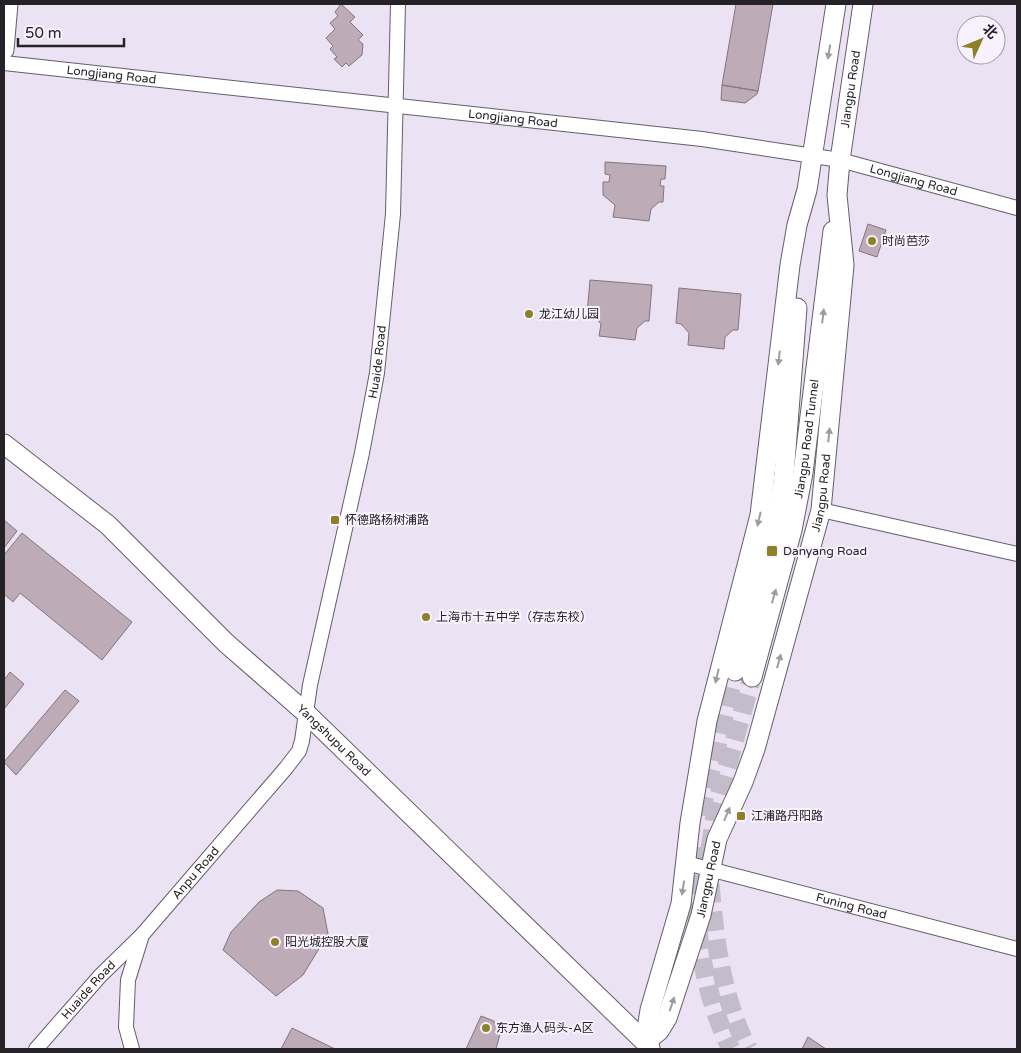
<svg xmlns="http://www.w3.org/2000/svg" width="1021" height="1053" viewBox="0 0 1021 1053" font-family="'Varela Round','Noto Sans SC',sans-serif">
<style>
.building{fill:#bdacb7;stroke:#83747d}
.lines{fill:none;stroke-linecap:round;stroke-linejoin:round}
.secondary-tunnel{stroke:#c3bcca;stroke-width:19;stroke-dasharray:19 9;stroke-linecap:butt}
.street-casing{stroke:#645d6b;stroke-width:16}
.secondary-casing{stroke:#645d6b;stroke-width:21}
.street{stroke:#fff;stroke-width:14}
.secondary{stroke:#fff;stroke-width:19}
.oneway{fill:#9d9c9e}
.poi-dot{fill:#8d8028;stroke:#f8f1fe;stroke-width:2}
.labels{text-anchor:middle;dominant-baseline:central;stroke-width:4;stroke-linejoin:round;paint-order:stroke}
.street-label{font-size:12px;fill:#252228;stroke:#f8f1fe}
.poi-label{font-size:12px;fill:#252228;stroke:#f8f1fe;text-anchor:start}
</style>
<rect width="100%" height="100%" fill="#ebe3f3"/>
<path class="building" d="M 341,4 L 355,17 L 350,22 L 363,35 L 358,40 L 363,44 L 362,55 L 349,66 L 346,63 L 342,67 L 334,59 L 337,57 L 330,49 L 333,46 L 326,38 L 335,29 L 330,23 L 338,16 L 335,12 Z
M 736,4 L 773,4 L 758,91 L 722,85 Z
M 722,85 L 758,91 L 757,94 L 745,103 L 721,100 Z
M 605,162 L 666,166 L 665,179 L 661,179 L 660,186 L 664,186 L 663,202 L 659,202 L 651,209 L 649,221 L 613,217 L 615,205 L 603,195 L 603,182 L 609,182 L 610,175 L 605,174 Z
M 868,224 L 886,230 L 877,257 L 859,251 Z
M 590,280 L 652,285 L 649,321 L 645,321 L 637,328 L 635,340 L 599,336 L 601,324 L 593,315 L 587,314 Z
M 679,288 L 741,294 L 738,330 L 733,330 L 725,337 L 724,349 L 688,345 L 689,333 L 681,324 L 676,323 Z
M 4,520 L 17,531 L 4,548 Z
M 22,533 L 132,622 L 102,660 L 20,593 L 13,602 L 4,594 L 4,555 Z
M 10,672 L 24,684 L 4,709 L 4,680 Z
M 65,690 L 79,701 L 16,775 L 4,762 Z
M 277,890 L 298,891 L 323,908 L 328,934 L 303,975 L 276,996 L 223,950 L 231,932 L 259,902 Z
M 481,1016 L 494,1021 L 500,1034 L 496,1049 L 466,1049 Z
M 292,1028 L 335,1049 L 281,1049 Z
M 808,1037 L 826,1049 L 802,1049 Z"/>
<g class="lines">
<path class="secondary-tunnel" d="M 700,815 L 735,671
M 696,847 C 692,913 701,990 731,1049
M 710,849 L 717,803 L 752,677
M 710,884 C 715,941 722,998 748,1049"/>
<defs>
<g id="street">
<path id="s1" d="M 4,63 L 702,139 L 840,160 L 1017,208"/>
<path d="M 821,510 L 1017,554"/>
<path id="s2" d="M 686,863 L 1017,949"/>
<path id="s3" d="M 36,1049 L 100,976 L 142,935"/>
<path id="s4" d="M 132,1049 L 126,1027 L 128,980 L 142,935 L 286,768 L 299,751 L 302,741 L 310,685 L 362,453 L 377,373 L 393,214 L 398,4"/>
</g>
<g id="secondary">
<path d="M 4,50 L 8,4"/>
<path id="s5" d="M 4,444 L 108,525 L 226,643 L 306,713 L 650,1047"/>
<path d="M 735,671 L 777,523 L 784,475 L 797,308"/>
<path id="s6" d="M 752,677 L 792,530 L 803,473 L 833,231"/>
<path id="s7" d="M 645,1042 L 659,1031 L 667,1018 L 701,915 L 717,839 L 743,782 L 755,749 L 821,510 L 844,265 L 837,195 L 840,160 L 863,4"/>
<path d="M 645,1042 L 650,1010 L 681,904 L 690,823 L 707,721 L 760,515 L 790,265 L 797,225 L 807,190 L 836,4"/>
</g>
</defs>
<use href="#street" class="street-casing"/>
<use href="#secondary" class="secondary-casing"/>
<use href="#street" class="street"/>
<use href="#secondary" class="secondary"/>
</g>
<defs><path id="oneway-solid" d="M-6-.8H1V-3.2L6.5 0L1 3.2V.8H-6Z" transform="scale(1.25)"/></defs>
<g class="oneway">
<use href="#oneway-solid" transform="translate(829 52) rotate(99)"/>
<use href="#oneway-solid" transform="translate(823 316) rotate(-83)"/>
<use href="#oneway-solid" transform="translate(779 358) rotate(96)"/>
<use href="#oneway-solid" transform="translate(829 435) rotate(-84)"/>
<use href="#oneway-solid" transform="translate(759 519) rotate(103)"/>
<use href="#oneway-solid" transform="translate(774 596) rotate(-74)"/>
<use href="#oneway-solid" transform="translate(779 661) rotate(-75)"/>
<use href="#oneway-solid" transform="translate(717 676) rotate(103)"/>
<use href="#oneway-solid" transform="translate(727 814) rotate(-67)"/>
<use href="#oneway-solid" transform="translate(683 888) rotate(99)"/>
<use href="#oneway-solid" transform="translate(672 1004) rotate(-72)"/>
</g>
<g class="poi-dot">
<circle cx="872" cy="241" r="5"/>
<circle cx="529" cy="314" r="5"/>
<rect x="330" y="515" width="10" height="10" rx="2.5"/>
<rect x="766" y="545" width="12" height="12" rx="2.5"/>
<circle cx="426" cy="617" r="5"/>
<rect x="736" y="811" width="10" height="10" rx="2.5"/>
<circle cx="275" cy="942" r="5"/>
<circle cx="486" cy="1028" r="5"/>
</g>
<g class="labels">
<g class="street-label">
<text stroke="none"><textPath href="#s1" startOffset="108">Longjiang Road</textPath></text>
<text stroke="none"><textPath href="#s7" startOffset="988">Jiangpu Road</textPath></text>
<text stroke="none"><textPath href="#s1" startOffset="512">Longjiang Road</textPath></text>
<text stroke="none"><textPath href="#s1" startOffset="918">Longjiang Road</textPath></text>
<text stroke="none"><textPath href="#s4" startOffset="756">Huaide Road</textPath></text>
<text stroke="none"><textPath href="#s6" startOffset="245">Jiangpu Road Tunnel</textPath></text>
<text stroke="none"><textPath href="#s7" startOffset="582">Jiangpu Road</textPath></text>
<text stroke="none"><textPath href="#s5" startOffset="444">Yangshupu Road</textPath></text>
<text stroke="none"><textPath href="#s4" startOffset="199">Anpu Road</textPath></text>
<text stroke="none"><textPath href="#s7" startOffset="178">Jiangpu Road</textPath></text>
<text stroke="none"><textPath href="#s2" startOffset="171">Funing Road</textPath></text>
<text stroke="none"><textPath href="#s3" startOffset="79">Huaide Road</textPath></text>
</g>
<g class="poi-label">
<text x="882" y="241">时尚芭莎</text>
<text x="539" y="314">龙江幼儿园</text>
<text x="345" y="520">怀德路杨树浦路</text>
<text x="783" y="551">Danyang Road</text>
<text x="436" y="617">上海市十五中学（存志东校）</text>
<text x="751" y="816">江浦路丹阳路</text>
<text x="285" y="942">阳光城控股大厦</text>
<text x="496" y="1028">东方渔人码头-A区</text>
</g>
</g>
<rect width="1021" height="1053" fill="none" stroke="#252228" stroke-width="10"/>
<g transform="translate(981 40) rotate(46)"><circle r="24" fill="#f8f1fe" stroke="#a49ea8"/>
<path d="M0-4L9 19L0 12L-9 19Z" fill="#8d8028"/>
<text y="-8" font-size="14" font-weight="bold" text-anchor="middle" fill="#252228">北</text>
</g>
<path d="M18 38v8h106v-8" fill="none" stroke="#252228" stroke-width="2.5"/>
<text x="25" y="38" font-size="15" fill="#252228" stroke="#f8f1fe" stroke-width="4" paint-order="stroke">50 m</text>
</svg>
